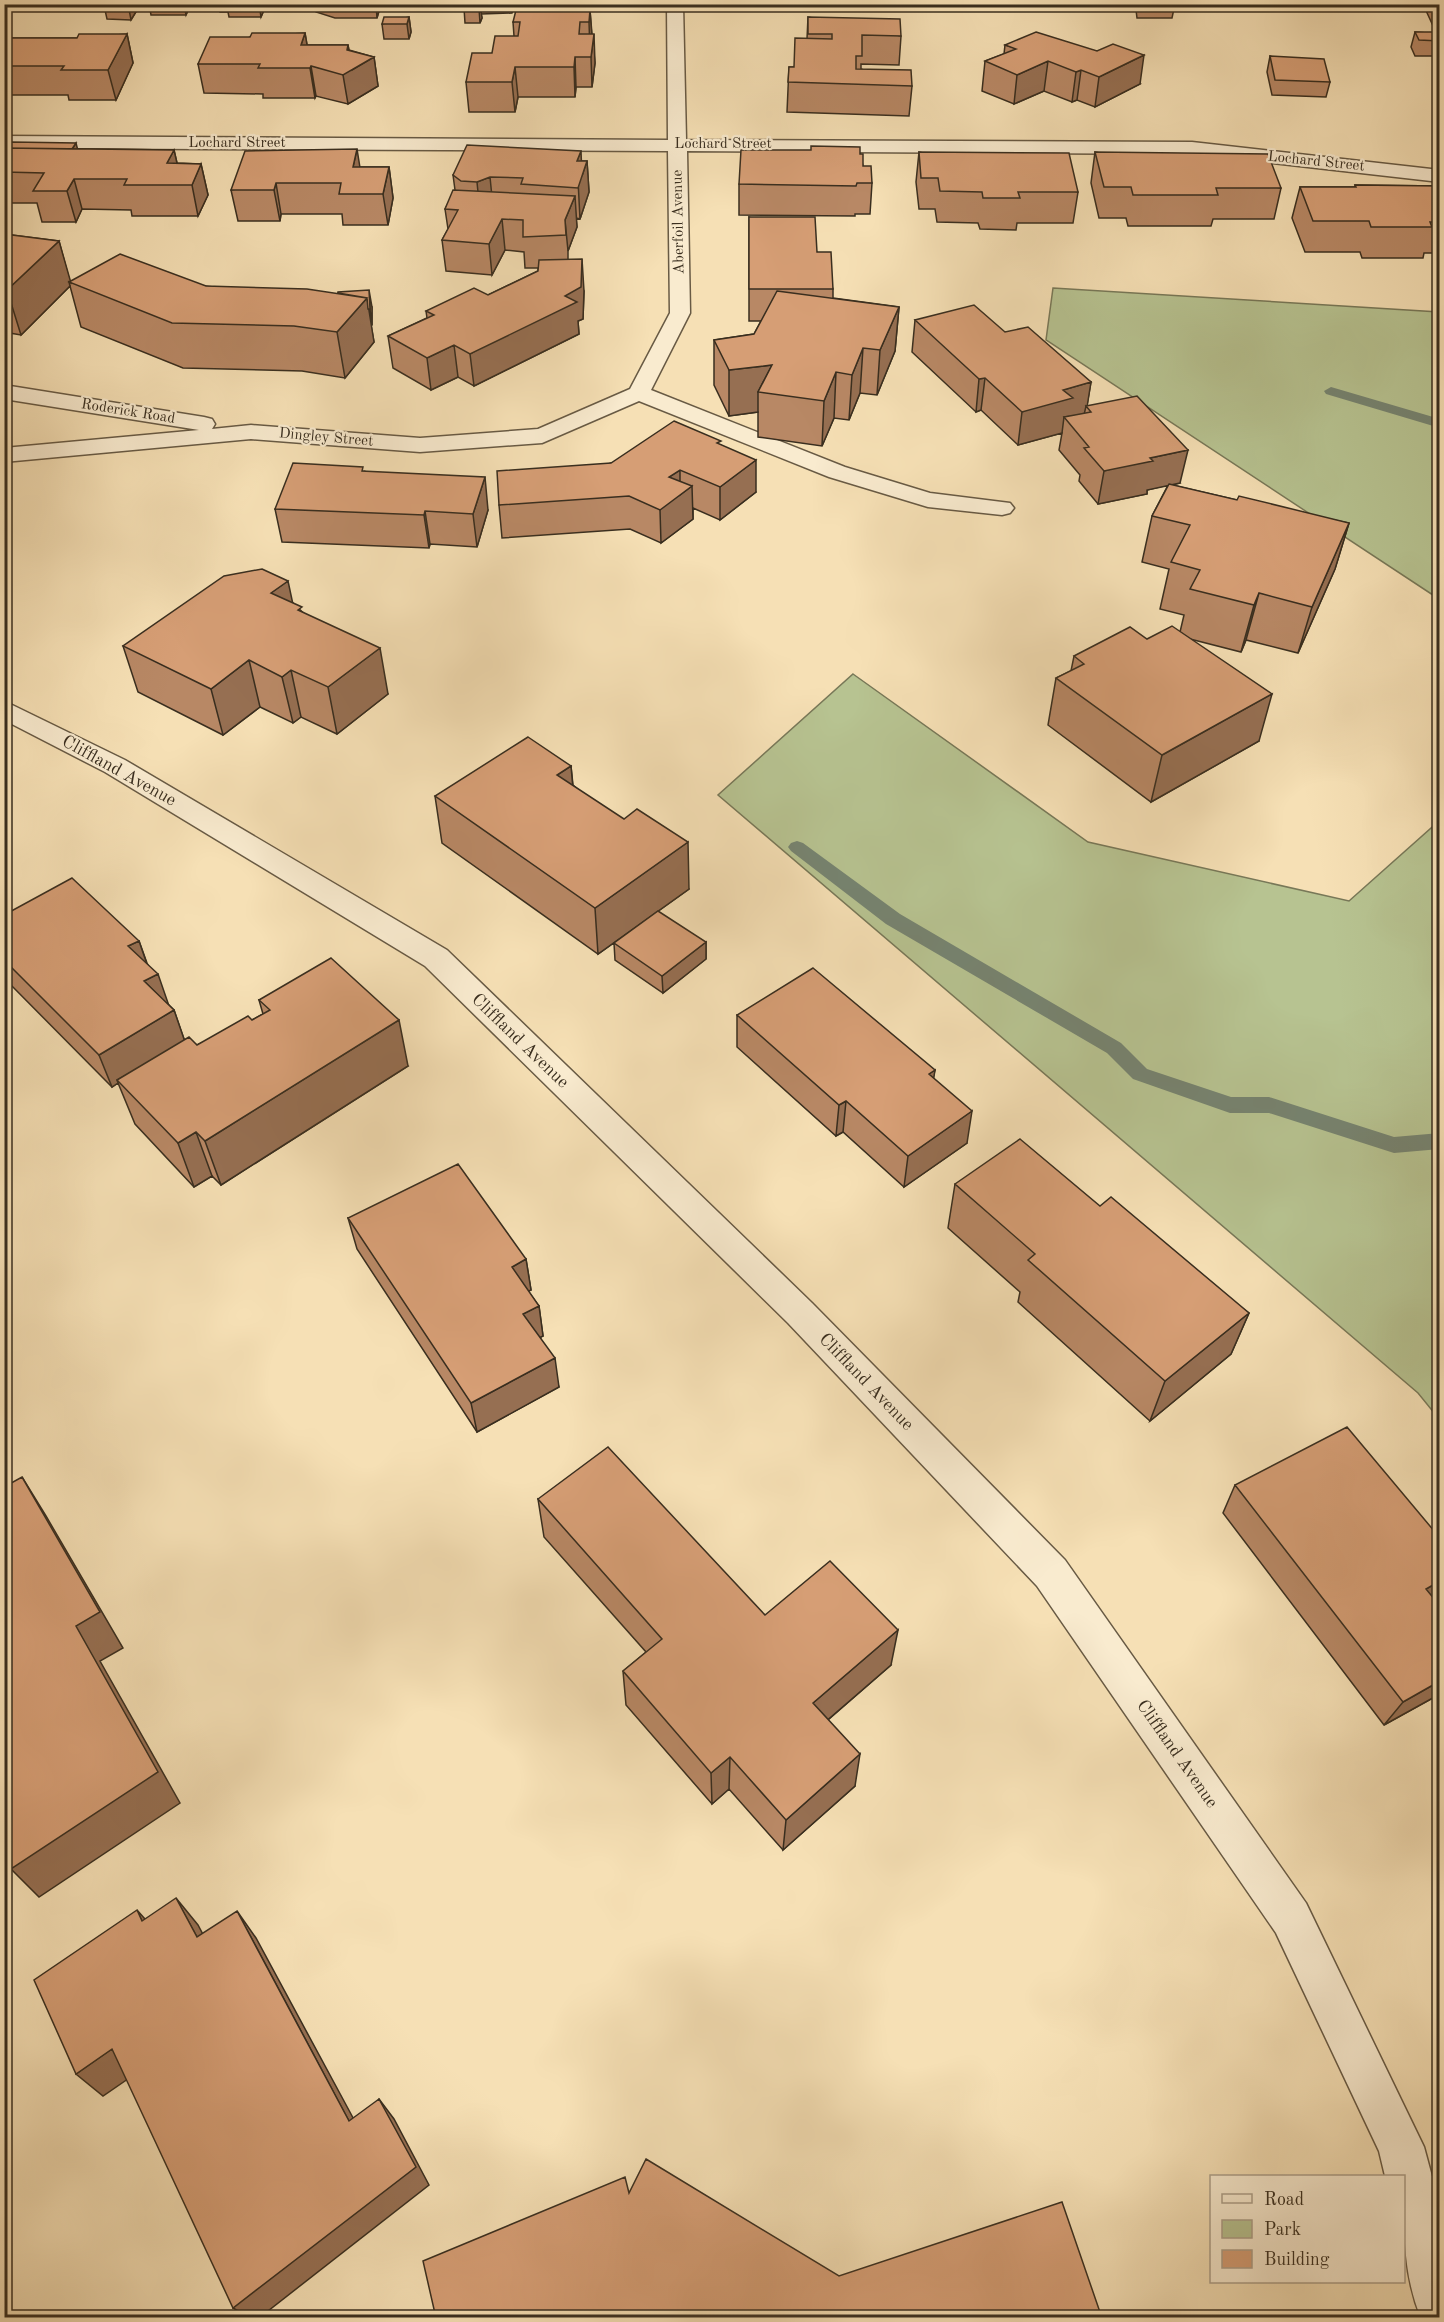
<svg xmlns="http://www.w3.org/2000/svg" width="1444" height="2322" viewBox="0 0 1444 2322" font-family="'Old Standard TT',serif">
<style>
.green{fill:#b7c391;stroke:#787858;stroke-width:1.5}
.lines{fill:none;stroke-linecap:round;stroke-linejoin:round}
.stream{fill:#768471;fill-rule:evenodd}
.minor-casing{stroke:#685a44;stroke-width:3}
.minor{fill:#f9ebcf;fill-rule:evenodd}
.wall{fill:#b88865;stroke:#392e1f;stroke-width:1.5}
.shaded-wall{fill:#966f52;stroke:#392e1f;stroke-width:1.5}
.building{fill:#d69e75;stroke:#392e1f;stroke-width:1.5}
.labels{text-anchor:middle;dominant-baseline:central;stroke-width:4.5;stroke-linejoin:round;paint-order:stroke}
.far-street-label{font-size:15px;fill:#392e1f;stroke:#f9ebcf}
.street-label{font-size:18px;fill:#392e1f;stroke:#f9ebcf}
</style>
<rect width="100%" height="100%" fill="#f6e0b5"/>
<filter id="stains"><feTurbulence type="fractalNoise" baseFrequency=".00333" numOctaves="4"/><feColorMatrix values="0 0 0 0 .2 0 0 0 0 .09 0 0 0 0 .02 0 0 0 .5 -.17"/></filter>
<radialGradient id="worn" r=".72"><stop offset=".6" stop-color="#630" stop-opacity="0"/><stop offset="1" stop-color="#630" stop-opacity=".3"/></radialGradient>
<path class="green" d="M 1053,288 L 1439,312 L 1439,599 L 1046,340 Z
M 853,674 L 1088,842 L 1349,901 L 1439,821 L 1439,1419 L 1418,1393 L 718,795 Z"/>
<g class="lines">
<path class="stream" d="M 1331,387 L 1440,419 L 1440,428 L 1326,394 L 1324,391 Z
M 797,841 L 803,843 L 900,914 L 1121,1043 L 1147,1069 L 1231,1097 L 1269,1097 L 1394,1137 L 1440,1133 L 1440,1149 L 1394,1153 L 1269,1113 L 1230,1113 L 1133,1079 L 1107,1053 L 886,924 L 791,851 L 788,847 L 791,843 Z"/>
<defs>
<path id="minor" d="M 667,4 L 683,4 L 686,140 L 1192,142 L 1440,170 L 1440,182 L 1192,154 L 687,151 L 690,313 L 651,390 L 845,467 L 930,493 L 1010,503 L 1014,508 L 1010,513 L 1002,515 L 928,507 L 829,477 L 639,401 L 542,443 L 420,452 L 251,439 L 4,462 L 4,448 L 199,430 L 4,399 L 4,385 L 204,417 L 212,419 L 215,424 L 212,429 L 251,425 L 420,438 L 538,429 L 630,389 L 670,313 L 668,151 L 4,148 L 4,136 L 668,140 Z
M 4,701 L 125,760 L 447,950 L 812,1303 L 1065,1560 L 1306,1903 L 1424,2147 L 1440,2206 L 1440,2318 L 1421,2318 C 1402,2272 1404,2225 1404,2176 L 1385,2176 L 1379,2151 L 1276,1933 L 1037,1586 L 788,1323 L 425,966 L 105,772 L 4,720 Z"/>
</defs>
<use href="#minor" class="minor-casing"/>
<use href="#minor" class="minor"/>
</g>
<path class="wall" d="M 4,4 L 144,4 L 142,10 L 137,10 L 131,20 L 107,19 L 105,10 L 4,9 Z
M 149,4 L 298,4 L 296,10 L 264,10 L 261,17 L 229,17 L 228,12 L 220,12 L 219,8 L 189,8 L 186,15 L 151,15 Z
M 314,4 L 381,4 L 377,18 L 335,18 L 316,12 Z
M 465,4 L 586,4 L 586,8 L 560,8 L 560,10 L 590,10 L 592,34 L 595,63 L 592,87 L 576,87 L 575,97 L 518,97 L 515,112 L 469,112 L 466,82 L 492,53 L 514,36 L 513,22 L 541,10 L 541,8 L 513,8 L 512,13 L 481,14 L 482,18 L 480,23 L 465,23 L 464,8 Z
M 1052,4 L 1175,4 L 1172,18 L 1137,18 L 1136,10 L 1053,9 Z
M 1223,4 L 1360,4 L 1359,10 L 1259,8 L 1258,5 Z
M 1423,4 L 1440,4 L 1440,28 L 1434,28 Z
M 409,17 L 411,32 L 409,39 L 384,39 L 382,24 Z
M 808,17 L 901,36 L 899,65 L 861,64 L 861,69 L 912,86 L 909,116 L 787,112 L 789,67 L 794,67 L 807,39 Z
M 1415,32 L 1440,34 L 1439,56 L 1415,56 L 1411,47 Z
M 305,33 L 307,45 L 348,45 L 349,50 L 374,57 L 378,86 L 348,104 L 316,96 L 315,98 L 263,98 L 263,94 L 204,93 L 198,64 L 250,37 Z
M 127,34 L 133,63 L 116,100 L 69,100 L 68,95 L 4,95 L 4,38 L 77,38 Z
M 1005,45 L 1140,84 L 1095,107 L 1077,100 L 1072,102 L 1044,91 L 1014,104 L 982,91 L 985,61 L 1004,54 Z
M 1270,56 L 1330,82 L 1326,97 L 1272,95 L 1267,72 Z
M 4,148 L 174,150 L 177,163 L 201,164 L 208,195 L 198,216 L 132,216 L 131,210 L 82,209 L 76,222 L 42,222 L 37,203 L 4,203 Z
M 919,152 L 1078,192 L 1073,223 L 1017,223 L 1016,230 L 980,229 L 978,223 L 937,222 L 935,209 L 919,209 L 916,182 Z
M 1095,152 L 1281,188 L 1274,219 L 1213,219 L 1211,226 L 1128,226 L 1126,218 L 1099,218 L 1091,183 Z
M 860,154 L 863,166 L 872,183 L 870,214 L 855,214 L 855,216 L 739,215 L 739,184 Z
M 581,161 L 587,161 L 589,192 L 580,219 L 576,218 L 577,227 L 568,251 L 568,260 L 584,291 L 583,319 L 578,321 L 579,334 L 474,386 L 458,377 L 431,390 L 393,368 L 388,336 L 427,318 L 426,311 L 488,295 L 538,271 L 538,268 L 525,268 L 524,252 L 505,250 L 492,275 L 446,271 L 442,240 L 448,229 L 445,209 L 455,190 L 453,175 Z
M 360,167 L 389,167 L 393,198 L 388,225 L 343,225 L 342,214 L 281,214 L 280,221 L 238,221 L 231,190 Z
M 1355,185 L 1440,186 L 1440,253 L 1424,253 L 1423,258 L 1362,258 L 1360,252 L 1305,252 L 1292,218 L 1300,187 L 1355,187 Z
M 749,217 L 817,252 L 833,289 L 833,298 L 899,307 L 895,351 L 877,395 L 860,393 L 849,420 L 834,418 L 822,446 L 758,437 L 758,412 L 729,416 L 714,385 L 714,340 L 754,334 L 761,321 L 749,321 Z
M 4,234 L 59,241 L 70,282 L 206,286 L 372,307 L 372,325 L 371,325 L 374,342 L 345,378 L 302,371 L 183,368 L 81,327 L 70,286 L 21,335 L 4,332 Z
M 915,320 L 1005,332 L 1091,382 L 1087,405 L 1180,483 L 1172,485 L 1237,500 L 1349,523 L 1335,569 L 1298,653 L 1246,640 L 1241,652 L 1190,639 L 1259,741 L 1151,802 L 1048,725 L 1056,678 L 1071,671 L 1074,656 L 1180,632 L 1184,615 L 1160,609 L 1169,569 L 1142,562 L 1152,516 L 1168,485 L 1147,490 L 1147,494 L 1098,504 L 1079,481 L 1080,475 L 1059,450 L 1062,433 L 1018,445 L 981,410 L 976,412 L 912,352 Z
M 721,445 L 756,492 L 720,520 L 693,508 L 693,519 L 661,543 L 630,529 L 502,538 L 499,505 L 611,463 Z
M 364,471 L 488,510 L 477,547 L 430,544 L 429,548 L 282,542 L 275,509 Z
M 293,603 L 388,694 L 337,734 L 301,717 L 293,723 L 260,707 L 223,735 L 138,692 L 123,646 Z
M 571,766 L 573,785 L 689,889 L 598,954 L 442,843 L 435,796 Z
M 4,915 L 139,941 L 147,963 L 168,1004 L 174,1010 L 184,1039 L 197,1045 L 252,1020 L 263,1014 L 259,1000 L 408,1066 L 221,1185 L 212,1176 L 194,1187 L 135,1124 L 118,1083 L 112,1087 L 4,978 Z
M 706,942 L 706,959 L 663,993 L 615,960 L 614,943 Z
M 737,1015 L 935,1070 L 933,1078 L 967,1143 L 904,1187 L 843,1132 L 836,1136 L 737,1047 Z
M 955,1184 L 1100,1206 L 1249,1313 L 1231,1354 L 1150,1421 L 1018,1302 L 1020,1292 L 948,1228 Z
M 348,1218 L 526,1259 L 531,1290 L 528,1291 L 539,1306 L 543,1336 L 540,1337 L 559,1387 L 477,1432 L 357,1249 Z
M 1235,1485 L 1434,1599 L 1440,1606 L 1440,1694 L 1384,1725 L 1223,1513 Z
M 538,1499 L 765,1615 L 891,1665 L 828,1720 L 855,1786 L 783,1850 L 729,1789 L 712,1804 L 626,1705 L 623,1671 L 646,1652 L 544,1537 Z"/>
<path class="shaded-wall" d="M 128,4 L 136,4 L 137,10 L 131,20 Z
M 184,4 L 189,4 L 189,8 L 186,15 Z
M 259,4 L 263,4 L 264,10 L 261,17 Z
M 376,4 L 381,4 L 377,18 Z
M 480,4 L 482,18 L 480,23 L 479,8 Z
M 590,10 L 592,39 L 590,51 L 589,22 Z
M 409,17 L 411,32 L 409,39 L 407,24 Z
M 305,33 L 310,62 L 301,45 Z
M 127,34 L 133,63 L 116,100 L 108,70 Z
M 594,34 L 595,63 L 592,87 L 591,57 Z
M 348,45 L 352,70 L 374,57 L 378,86 L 348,104 L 343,75 Z
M 1144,55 L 1140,84 L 1095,107 L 1099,77 Z
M 575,57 L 576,87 L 575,97 L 574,67 Z
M 1048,61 L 1044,91 L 1014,104 L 1017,75 Z
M 311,66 L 316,96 L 315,98 L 310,68 Z
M 515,67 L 518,97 L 515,112 L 512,82 Z
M 1081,70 L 1077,100 L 1072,102 L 1076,72 Z
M 76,143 L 80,159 L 64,164 Z
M 357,149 L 362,180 L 353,167 Z
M 174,150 L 181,181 L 167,163 Z
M 581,151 L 582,176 L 587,161 L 589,192 L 580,219 L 577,161 Z
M 201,164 L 208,195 L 198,216 L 192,185 Z
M 389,167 L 393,198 L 388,225 L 383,194 Z
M 490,177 L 493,207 L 480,213 L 477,182 Z
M 74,179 L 82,209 L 76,222 L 67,191 Z
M 276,183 L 281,214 L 280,221 L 274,190 Z
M 575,196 L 577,227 L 568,251 L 565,220 Z
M 502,219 L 505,250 L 492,275 L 489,244 Z
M 59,241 L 71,283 L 69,282 L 70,286 L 21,335 L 7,290 Z
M 582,259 L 584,291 L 583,319 L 578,321 L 579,334 L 474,386 L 470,354 L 565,296 Z
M 369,290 L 372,307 L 372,325 L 370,309 Z
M 367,298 L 374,342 L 345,378 L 337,332 Z
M 899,307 L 895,351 L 877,395 L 880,350 Z
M 454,345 L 458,377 L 431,390 L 427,358 Z
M 863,348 L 860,393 L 849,420 L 852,375 Z
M 772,365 L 758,392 L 758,412 L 729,416 L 729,370 Z
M 836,372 L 834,418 L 822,446 L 824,401 Z
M 985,378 L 981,410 L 976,412 L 979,379 Z
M 1091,382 L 1087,407 L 1086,406 L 1084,415 L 1064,417 L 1062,433 L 1018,445 L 1022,412 L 1063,390 Z
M 1188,450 L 1180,483 L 1147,490 L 1147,494 L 1098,504 L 1104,471 L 1150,458 Z
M 756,460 L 756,492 L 720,520 L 720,487 Z
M 680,470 L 680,495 L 692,486 L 693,519 L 661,543 L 660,510 L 669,477 Z
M 485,477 L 488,510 L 477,547 L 473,514 Z
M 425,511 L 430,544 L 429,548 L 424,515 Z
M 1349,523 L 1335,569 L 1298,653 L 1312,607 Z
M 288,581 L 298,628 L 271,593 Z
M 1259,593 L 1246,640 L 1241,652 L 1254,605 Z
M 380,648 L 388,694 L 337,734 L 328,687 Z
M 249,660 L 260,707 L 223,735 L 211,689 Z
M 291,670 L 301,717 L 293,723 L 282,677 Z
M 1272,694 L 1259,741 L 1151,802 L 1162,755 Z
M 571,766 L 575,812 L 557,775 Z
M 688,842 L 689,889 L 598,954 L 595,908 Z
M 139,941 L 150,973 L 128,946 Z
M 706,942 L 706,959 L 663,993 L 662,976 Z
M 158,974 L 169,1006 L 144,981 Z
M 174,1010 L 185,1042 L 117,1080 L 118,1083 L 112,1087 L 99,1055 Z
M 399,1020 L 408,1066 L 221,1185 L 205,1141 Z
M 935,1070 L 930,1102 L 929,1074 Z
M 846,1101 L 843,1132 L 836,1136 L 839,1105 Z
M 972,1111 L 967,1143 L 904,1187 L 908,1156 Z
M 196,1132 L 212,1176 L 194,1187 L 178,1143 Z
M 526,1259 L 531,1290 L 516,1297 L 512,1267 Z
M 539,1306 L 543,1336 L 528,1344 L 523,1314 Z
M 1249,1313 L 1231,1354 L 1150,1421 L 1165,1381 Z
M 555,1358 L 559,1387 L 477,1432 L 471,1403 Z
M 22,1477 L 46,1516 L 123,1648 L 100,1661 L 180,1803 L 39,1897 L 11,1869 L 76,1626 Z
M 1440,1581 L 1440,1596 L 1408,1615 L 1426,1589 Z
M 898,1630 L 891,1665 L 809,1736 L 813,1703 Z
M 1440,1681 L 1440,1694 L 1384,1725 L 1403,1702 Z
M 860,1754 L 855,1786 L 783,1850 L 786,1820 Z
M 730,1757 L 729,1789 L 712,1804 L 711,1773 Z
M 176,1898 L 198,1925 L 218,1963 L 197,1937 Z
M 137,1910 L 161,1937 L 142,1921 Z
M 237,1911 L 256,1938 L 365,2140 L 349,2121 Z
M 112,2049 L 138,2072 L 103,2096 L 76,2074 Z
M 379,2099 L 394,2119 L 429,2185 L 259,2318 L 250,2318 L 233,2308 Z"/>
<path class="building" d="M 465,4 L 480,4 L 479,8 L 464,8 Z
M 516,10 L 590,10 L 589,22 L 580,22 L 579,34 L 594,34 L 591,57 L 575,57 L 574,67 L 515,67 L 512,82 L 466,82 L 472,53 L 492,53 L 495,36 L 518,36 L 520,22 L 513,22 Z
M 384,17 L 409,17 L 407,24 L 382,24 Z
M 808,17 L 900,19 L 901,36 L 862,35 L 862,56 L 856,56 L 856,69 L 911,70 L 912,86 L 788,82 L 789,67 L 794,67 L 795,38 L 832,39 L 832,34 L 808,34 Z
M 1036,32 L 1097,51 L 1113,44 L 1144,55 L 1099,77 L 1081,70 L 1076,72 L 1048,61 L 1017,75 L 985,61 L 1016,49 L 1005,45 Z
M 1415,32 L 1438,32 L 1440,34 L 1440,41 L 1419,40 Z
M 252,33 L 305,33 L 301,45 L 348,45 L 347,50 L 374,57 L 343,75 L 311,66 L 310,68 L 258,68 L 260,64 L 198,64 L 210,37 L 250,37 Z
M 79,34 L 127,34 L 108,70 L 61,70 L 64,66 L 4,66 L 4,38 L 77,38 Z
M 1270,56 L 1324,59 L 1330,82 L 1275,80 Z
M 11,142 L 76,143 L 72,149 L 7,148 Z
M 467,145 L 581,151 L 577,161 L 587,161 L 578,188 L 521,184 L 523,178 L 490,177 L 477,182 L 461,181 L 453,175 Z
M 811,146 L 860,147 L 860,154 L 863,154 L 863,166 L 871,166 L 872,183 L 857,183 L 856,186 L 739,184 L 741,150 L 811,150 Z
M 4,148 L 174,150 L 167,163 L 201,164 L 192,185 L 124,185 L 127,179 L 74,179 L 67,191 L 33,191 L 44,173 L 4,172 Z
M 357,149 L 353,167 L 389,167 L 383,194 L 339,194 L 341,183 L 276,183 L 274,190 L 231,190 L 245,151 Z
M 919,152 L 1069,153 L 1078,192 L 1018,192 L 1020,198 L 983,198 L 982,192 L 940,191 L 938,178 L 921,178 Z
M 1095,152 L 1268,154 L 1281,188 L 1216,188 L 1218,195 L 1133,195 L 1131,187 L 1104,187 Z
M 1355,185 L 1440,186 L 1440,222 L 1430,222 L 1432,227 L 1371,227 L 1369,221 L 1313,221 L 1300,187 L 1356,187 Z
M 453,190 L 575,196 L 565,220 L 566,235 L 523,237 L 523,220 L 502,219 L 489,244 L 442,240 L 458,210 L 445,209 Z
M 749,217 L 815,217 L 817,252 L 831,252 L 833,289 L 749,289 Z
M 4,234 L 59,241 L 7,290 L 4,290 Z
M 120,254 L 206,286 L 307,289 L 367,298 L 337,332 L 294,326 L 172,323 L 69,282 Z
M 582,259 L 581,287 L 565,296 L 577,302 L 470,354 L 454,345 L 427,358 L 388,336 L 434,315 L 426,311 L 474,288 L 488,295 L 538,271 L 539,260 Z
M 369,290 L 370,309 L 368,309 L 367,298 L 338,293 L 338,292 Z
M 777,291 L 899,307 L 880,350 L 863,348 L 852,375 L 836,372 L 824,401 L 758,392 L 772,365 L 729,370 L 714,340 L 754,334 Z
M 974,305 L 1005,332 L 1028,327 L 1091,382 L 1063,390 L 1073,398 L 1022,412 L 985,378 L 979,379 L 915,320 Z
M 1137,396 L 1188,450 L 1150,458 L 1153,461 L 1104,471 L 1084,448 L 1089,447 L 1064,417 L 1091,412 L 1086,406 Z
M 674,421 L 721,441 L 717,443 L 756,460 L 720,487 L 680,470 L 669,477 L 692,486 L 660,510 L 629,496 L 499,505 L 497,471 L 611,463 Z
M 293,463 L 363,467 L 362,471 L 485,477 L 473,514 L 425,511 L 424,515 L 275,509 Z
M 1169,484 L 1237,500 L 1239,496 L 1349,523 L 1312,607 L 1259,593 L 1254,605 L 1190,589 L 1200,570 L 1171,562 L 1190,525 L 1152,516 Z
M 262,569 L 288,581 L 271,593 L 302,607 L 298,610 L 380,648 L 328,687 L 291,670 L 282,677 L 249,660 L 211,689 L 123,646 L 224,576 Z
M 1172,626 L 1272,694 L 1162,755 L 1056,678 L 1084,664 L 1074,656 L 1130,627 L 1147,639 Z
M 528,737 L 571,766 L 557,775 L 624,819 L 637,809 L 688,842 L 595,908 L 435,796 Z
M 72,878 L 139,941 L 128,946 L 158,974 L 144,981 L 174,1010 L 99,1055 L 4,960 L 4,915 Z
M 658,911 L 706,942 L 662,976 L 614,943 Z
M 331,958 L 399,1020 L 205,1141 L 196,1132 L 178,1143 L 117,1080 L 189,1037 L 197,1045 L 248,1016 L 252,1020 L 270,1010 L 259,1000 Z
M 813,968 L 935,1070 L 929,1074 L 972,1111 L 908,1156 L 846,1101 L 839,1105 L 737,1015 Z
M 1020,1139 L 1100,1206 L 1111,1197 L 1249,1313 L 1165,1381 L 1028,1260 L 1035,1254 L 955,1184 Z
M 458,1164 L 526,1259 L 512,1267 L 539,1306 L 523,1314 L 555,1358 L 471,1403 L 348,1218 Z
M 1347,1427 L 1440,1538 L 1440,1581 L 1426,1589 L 1440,1606 L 1440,1681 L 1403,1702 L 1235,1485 Z
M 608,1447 L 765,1615 L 830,1561 L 898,1630 L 813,1703 L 860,1754 L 786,1820 L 730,1757 L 711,1773 L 623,1671 L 662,1639 L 538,1499 Z
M 22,1477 L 100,1612 L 76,1626 L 158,1772 L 11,1869 L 4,1856 L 4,1487 Z
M 176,1898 L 197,1937 L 237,1911 L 349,2121 L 379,2099 L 416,2167 L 233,2308 L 112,2049 L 76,2074 L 34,1980 L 137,1910 L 142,1921 Z
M 646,2159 L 839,2276 L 1062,2202 L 1102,2318 L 436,2318 L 423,2261 L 625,2177 L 629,2193 Z"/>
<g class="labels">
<g class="far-street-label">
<text x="237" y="143">Lochard Street</text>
<text x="723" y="144">Lochard Street</text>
<text transform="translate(1316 162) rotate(6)">Lochard Street</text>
<text transform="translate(679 222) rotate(-91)">Aberfoil Avenue</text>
<text transform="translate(128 412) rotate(9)">Roderick Road</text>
<text transform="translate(326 438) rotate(5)">Dingley Street</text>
</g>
<g class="street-label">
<text transform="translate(119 771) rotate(29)">Cliffland Avenue</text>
<text transform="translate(520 1041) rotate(44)">Cliffland Avenue</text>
<text transform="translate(866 1382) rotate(46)">Cliffland Avenue</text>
<text transform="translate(1177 1754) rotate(55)">Cliffland Avenue</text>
</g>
</g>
<rect width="1444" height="2322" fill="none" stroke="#f6e0b5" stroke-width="24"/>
<rect x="6" y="6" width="1432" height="2310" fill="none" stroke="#392e1f" stroke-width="3"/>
<rect x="12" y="12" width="1420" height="2298" fill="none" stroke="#392e1f" stroke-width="1.5"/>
<rect x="1210" y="2175" width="195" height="108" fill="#f9ebcf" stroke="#ac9f89" stroke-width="1.5"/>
<rect x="1222" y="2194" width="30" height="9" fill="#f9ebcf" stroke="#ac9f89" stroke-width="1.5"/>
<text x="1264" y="2205" font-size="18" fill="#392e1f">Road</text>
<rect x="1222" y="2220" width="30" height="18" fill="#b7c391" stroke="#ac9f89" stroke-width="1.5"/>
<text x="1264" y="2235" font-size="18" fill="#392e1f">Park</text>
<rect x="1222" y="2250" width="30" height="18" fill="#d69e75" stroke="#ac9f89" stroke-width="1.5"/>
<text x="1264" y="2265" font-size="18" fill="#392e1f">Building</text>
<rect width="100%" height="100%" filter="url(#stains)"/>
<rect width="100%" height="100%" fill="url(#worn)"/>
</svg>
